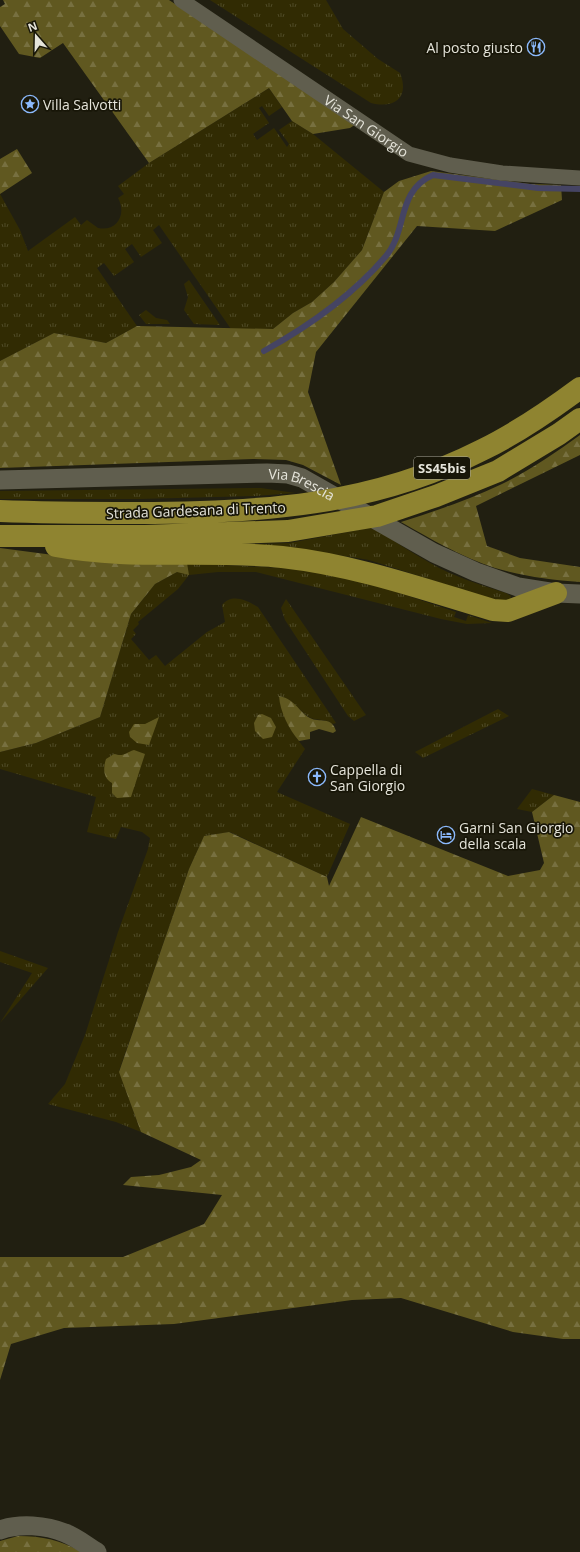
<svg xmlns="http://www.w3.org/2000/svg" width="580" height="1552" viewBox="0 0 580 1552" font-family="'Open Sans',sans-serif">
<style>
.grass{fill:url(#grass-tufts)}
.forest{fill:url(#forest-firs)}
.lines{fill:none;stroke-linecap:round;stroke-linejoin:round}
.stream{stroke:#454463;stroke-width:6}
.minor{stroke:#605e4e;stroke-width:15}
.tertiary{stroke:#605e4e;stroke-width:19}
.trunk{stroke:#8f8430;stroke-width:22}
.labels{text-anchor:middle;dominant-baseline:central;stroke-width:3.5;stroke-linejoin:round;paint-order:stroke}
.shield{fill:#181608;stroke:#a8a69b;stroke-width:1}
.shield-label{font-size:13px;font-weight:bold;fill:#e5e4da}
.poi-label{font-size:14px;fill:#e5e4da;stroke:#181608;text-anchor:start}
.street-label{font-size:14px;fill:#e5e4da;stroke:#181608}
</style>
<defs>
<pattern id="grass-tufts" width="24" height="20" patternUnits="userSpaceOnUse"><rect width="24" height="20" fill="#312b03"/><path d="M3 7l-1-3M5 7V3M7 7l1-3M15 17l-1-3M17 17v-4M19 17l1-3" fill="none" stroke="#4f4a27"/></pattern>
<pattern id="forest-firs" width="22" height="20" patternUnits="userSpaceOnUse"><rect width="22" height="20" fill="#605820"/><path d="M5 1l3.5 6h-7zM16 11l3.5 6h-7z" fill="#777040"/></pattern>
</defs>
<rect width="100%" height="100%" fill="#211f11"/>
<path class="grass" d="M 210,0 L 326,0 L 343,29 L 378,59 L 400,73 C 410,98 394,109 371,103 Z
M 269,88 L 282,107 L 269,116 L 262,106 L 259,108 L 269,123 L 253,134 L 257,140 L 274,128 L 287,147 L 289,144 L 279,130 L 292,121 L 313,134 L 384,192 L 362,250 L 334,282 L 312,302 L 293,313 L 273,329 L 231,329 L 159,225 L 153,230 L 162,243 L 141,257 L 132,244 L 125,249 L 134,262 L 114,276 L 104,263 L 97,268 L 137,326 L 106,343 L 54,333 L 0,361 L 0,194 L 20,230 L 28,251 L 75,217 L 81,225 L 87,220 L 98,228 C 117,232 127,214 118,198 L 124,194 L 118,186 L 149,163 Z
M 189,280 L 220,325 L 194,324 L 184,310 L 188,297 L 184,284 Z
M 146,310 L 156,318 L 167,320 L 170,324 L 146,324 L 139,315 Z
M 261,488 L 295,493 L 255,496 L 139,499 L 0,499 L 0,491 Z
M 375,527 C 393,541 412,553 432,564 C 455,577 481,585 506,593 L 511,596 L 510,600 L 498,601 L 369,560 L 320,552 L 233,545 L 289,543 Z
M 187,563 L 301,569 L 361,580 L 456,612 L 454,617 L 466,621 L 468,615 L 492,623 L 467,624 L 441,619 L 256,572 L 218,572 L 189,575 L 178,589 L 138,622 L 139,624 L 133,630 L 136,634 L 131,639 L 149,660 L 156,655 L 165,666 L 207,632 L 225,622 L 222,605 C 232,593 246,600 258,607 L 336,723 L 333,724 C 325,718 315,721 309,717 C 298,710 293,699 279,696 C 285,719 290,730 305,749 L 277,792 L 350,824 L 327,877 L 230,832 L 204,836 L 189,869 L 119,1071 L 141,1132 L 116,1122 L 48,1104 L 65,1084 L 85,1035 L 118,932 L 148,849 L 150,838 L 142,832 L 121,827 L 116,839 L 87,832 L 96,797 L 0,769 L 0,752 L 36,743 L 100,717 L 131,614 L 155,584 L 177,572 Z
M 286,599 L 359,705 L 366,715 L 354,721 L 348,716 L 285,620 L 281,608 Z
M 498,709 L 509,716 L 423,758 L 415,752 Z
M 532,789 L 554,795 L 532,812 L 517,809 Z
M 0,951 L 48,968 L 0,1023 L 32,973 L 0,962 Z"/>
<path class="forest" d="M 3,0 L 169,0 L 356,124 L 350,128 L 313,134 L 292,121 L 269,88 L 149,163 L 63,43 L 40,58 L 19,54 L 0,26 L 0,7 L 5,4 Z
M 17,149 L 32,173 L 0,194 L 0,159 Z
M 431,171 L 530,184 L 561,185 L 562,200 L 495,231 L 417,226 L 316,352 L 308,392 L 341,485 L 303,465 L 286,460 L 253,459 L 0,468 L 0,361 L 54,333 L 106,343 L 137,326 L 273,329 L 293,313 L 312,302 L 334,282 L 362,250 L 384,192 L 399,181 Z
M 580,435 L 580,455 L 476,506 L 487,546 L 520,558 L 580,567 L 580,582 C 551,580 522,576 495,568 C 461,557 431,539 401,522 C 435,511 469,500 502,484 C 529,471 555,453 580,435 Z
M 0,548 L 76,558 L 187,563 L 189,575 L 177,572 L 155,584 L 131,614 L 100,717 L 36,743 L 0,752 Z
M 279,696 C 295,699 298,711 310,718 C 319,723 332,716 336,731 L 333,733 L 319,729 L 310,732 L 310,739 L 299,741 C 289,729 280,712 279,696 Z
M 262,714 L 271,718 L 276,727 L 272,737 L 263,739 L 255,731 L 254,723 L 258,715 Z
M 159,717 L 149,745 L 137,743 L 130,737 L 129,732 L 134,724 L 145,724 Z
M 134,750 L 145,754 L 131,797 L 117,798 L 112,793 L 112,783 C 103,778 103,768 106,759 L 114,754 C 124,757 125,753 134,750 Z
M 554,795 L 580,802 L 580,1339 L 563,1339 L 513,1332 L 401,1298 L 352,1300 L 174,1324 L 64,1328 L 11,1344 L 0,1380 L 0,1257 L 123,1257 L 204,1224 L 222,1195 L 123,1185 L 131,1177 L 159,1175 L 191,1167 L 201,1160 L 141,1132 L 119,1072 L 189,869 L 204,836 L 229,832 L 327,877 L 329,886 L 361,817 L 508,876 L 540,870 L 544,863 L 532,812 Z
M 18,1536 C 42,1536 61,1540 81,1552 L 0,1552 L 0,1541 Z"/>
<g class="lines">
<path class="stream" d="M 264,351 C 309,326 353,295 386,256 C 408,230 396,191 433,175 L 538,188 L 580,189"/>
<path class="minor" id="s1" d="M 181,0 L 409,154 L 450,165 L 502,173 L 580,178"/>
<g class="tertiary">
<path id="s2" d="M 0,480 L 267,473 L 288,474 L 302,478 L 434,553 L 476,572 L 518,587 L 556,593 L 580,594"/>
<path d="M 0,1530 C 19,1523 46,1525 65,1533 C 76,1537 87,1546 97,1552"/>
</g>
<path class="trunk" d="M 0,511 C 46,513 92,513 137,513 C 259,513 372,506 482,450 C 517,433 549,411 580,388
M 0,536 L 145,536 L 288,531 L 377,516 L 436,496 L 498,471 L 559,434 L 580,419
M 56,546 C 130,560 207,549 282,557 C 355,565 423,589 493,610 L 508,611 L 556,593"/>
</g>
<defs>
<symbol id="restaurant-ring" viewBox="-11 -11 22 22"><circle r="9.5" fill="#181608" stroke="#8bb9fc" stroke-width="1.5"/><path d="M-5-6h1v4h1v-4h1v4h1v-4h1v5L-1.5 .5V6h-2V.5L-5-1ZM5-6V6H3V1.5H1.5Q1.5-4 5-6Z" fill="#8bb9fc"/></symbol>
<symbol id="sight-ring" viewBox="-11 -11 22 22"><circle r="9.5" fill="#181608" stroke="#8bb9fc" stroke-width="1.5"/><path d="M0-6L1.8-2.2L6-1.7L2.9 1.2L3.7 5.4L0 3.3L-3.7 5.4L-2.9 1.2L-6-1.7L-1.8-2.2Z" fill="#8bb9fc"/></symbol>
<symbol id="church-ring" viewBox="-11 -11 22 22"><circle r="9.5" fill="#181608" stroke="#8bb9fc" stroke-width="1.5"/><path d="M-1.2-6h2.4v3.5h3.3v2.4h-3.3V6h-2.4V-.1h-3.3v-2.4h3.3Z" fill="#8bb9fc"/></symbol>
<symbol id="hotel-ring" viewBox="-11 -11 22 22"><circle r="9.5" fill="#181608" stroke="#8bb9fc" stroke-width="1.5"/><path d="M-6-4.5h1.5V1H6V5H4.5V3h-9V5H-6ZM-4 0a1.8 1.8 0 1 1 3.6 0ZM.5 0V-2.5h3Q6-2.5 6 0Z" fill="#8bb9fc"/></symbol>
</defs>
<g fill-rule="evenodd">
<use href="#restaurant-ring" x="526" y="37" width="20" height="20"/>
<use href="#sight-ring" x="20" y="94" width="20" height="20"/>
<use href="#church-ring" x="307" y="767" width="20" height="20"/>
<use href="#hotel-ring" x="436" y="825" width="20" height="20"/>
</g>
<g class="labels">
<rect class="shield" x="414" y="457" width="56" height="22" rx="3"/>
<g class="shield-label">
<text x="442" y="468">SS45bis</text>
</g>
<g class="poi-label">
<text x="523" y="47" text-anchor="end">Al posto giusto</text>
<text x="43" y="104">Villa Salvotti</text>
<text x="330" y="769">Cappella di<tspan x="330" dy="16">San Giorgio</tspan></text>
<text x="459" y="827">Garni San Giorgio<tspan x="459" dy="16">della scala</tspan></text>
</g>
<g class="street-label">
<text stroke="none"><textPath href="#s1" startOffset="224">Via San Giorgio</textPath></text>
<text stroke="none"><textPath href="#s2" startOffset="304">Via Brescia</textPath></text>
<text transform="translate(196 510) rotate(-2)">Strada Gardesana di Trento</text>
</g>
</g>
<g transform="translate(36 36) rotate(340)" stroke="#181608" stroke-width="3" paint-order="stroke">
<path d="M0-3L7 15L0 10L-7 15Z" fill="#e5e4da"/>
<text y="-6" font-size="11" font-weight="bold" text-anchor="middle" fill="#e5e4da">N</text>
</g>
</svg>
